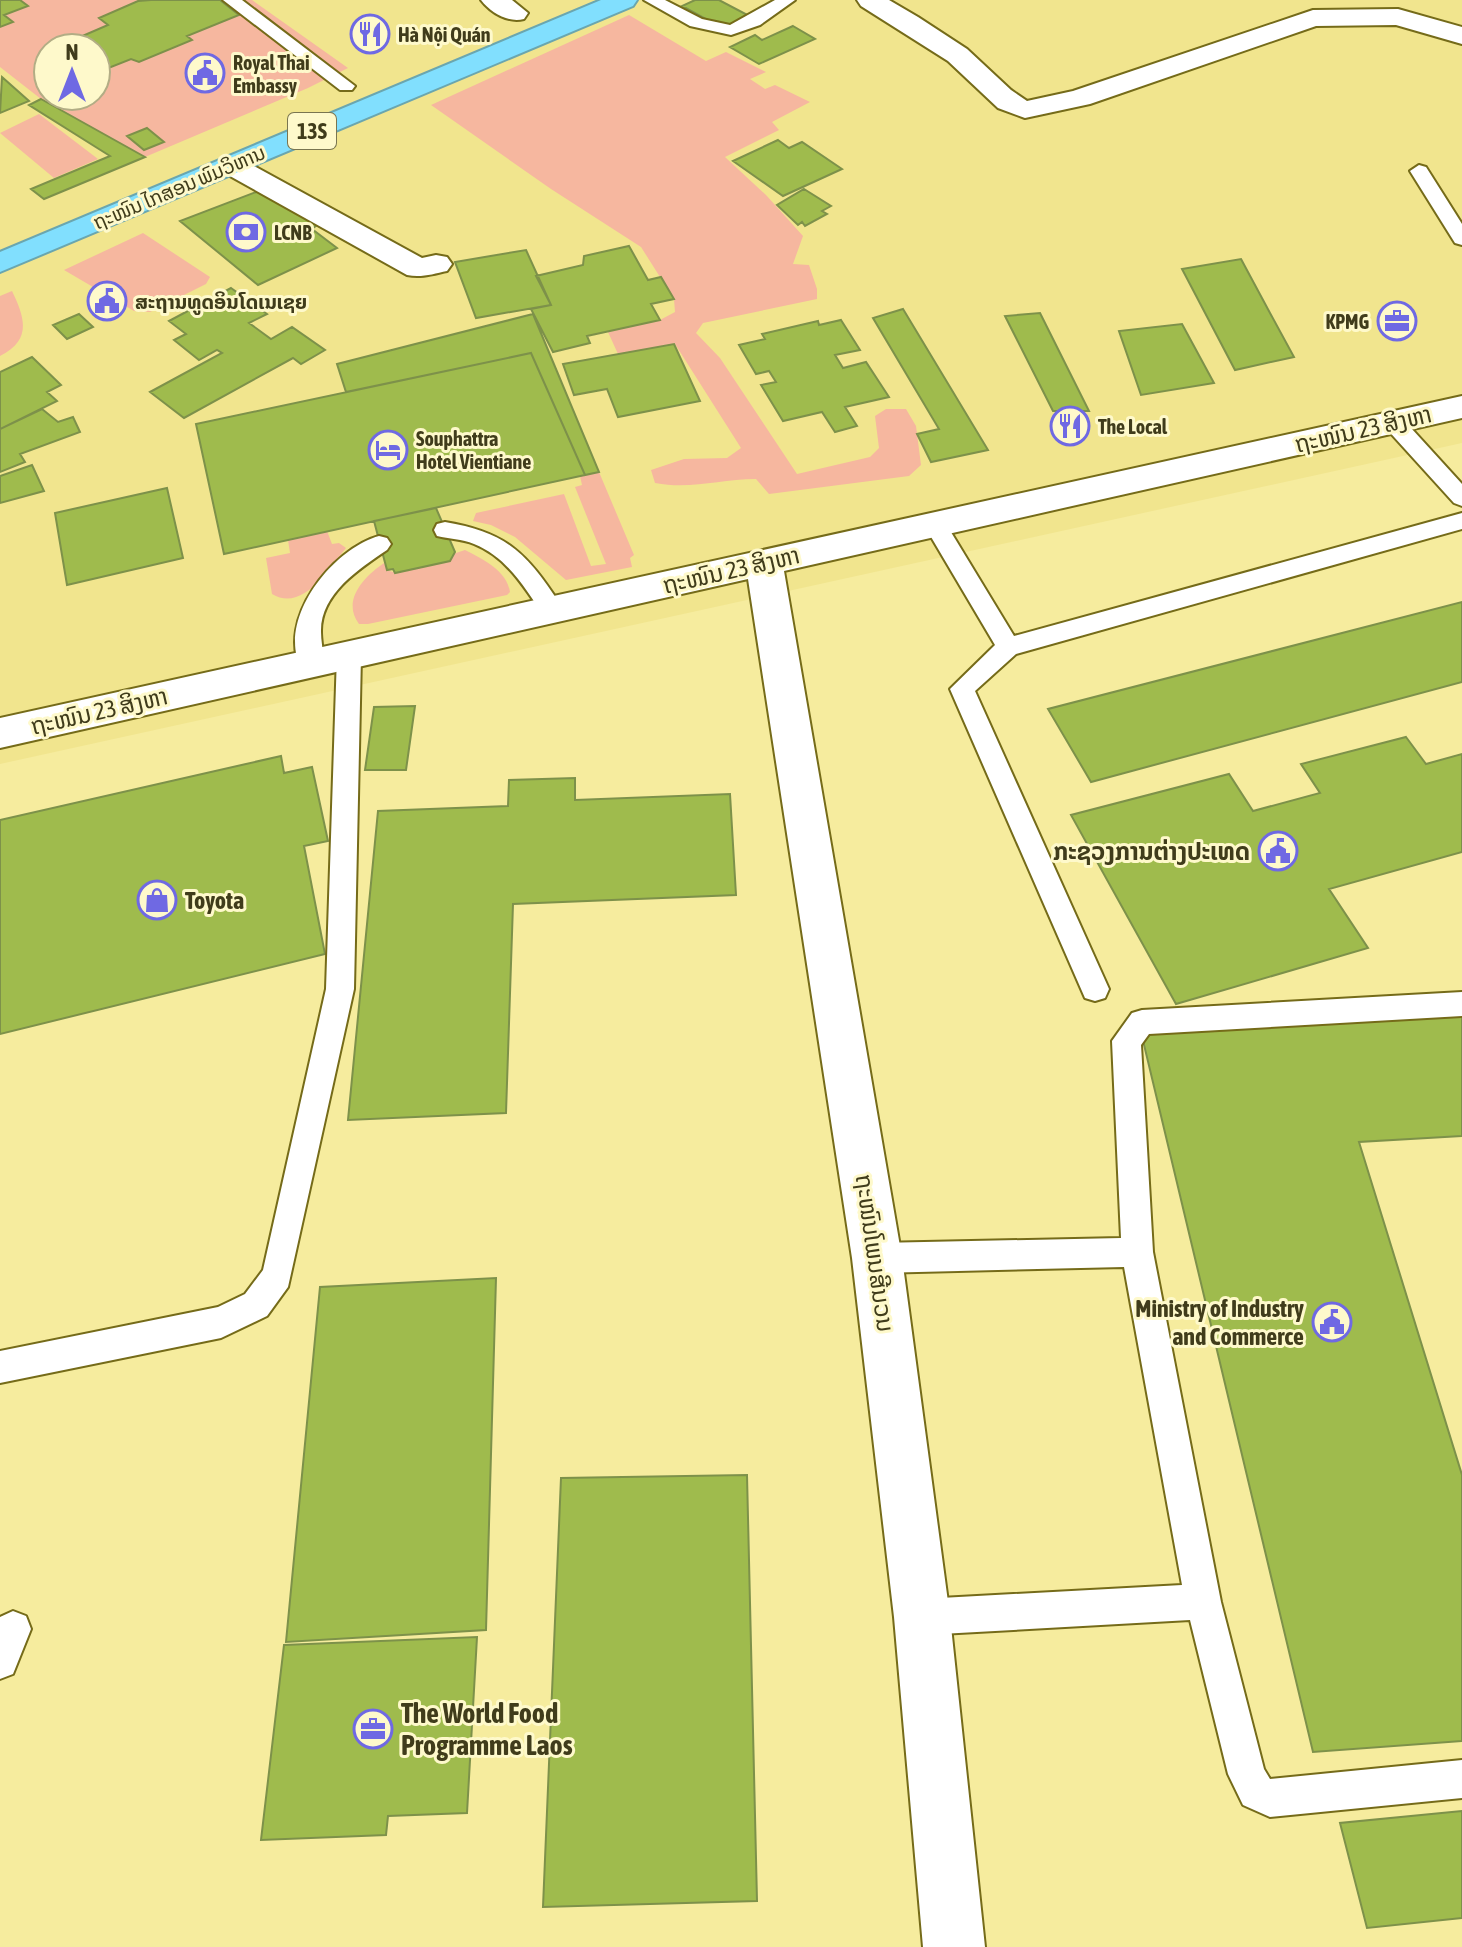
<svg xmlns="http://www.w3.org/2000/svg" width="1462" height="1947" viewBox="0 0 1462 1947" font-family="'Asap Condensed','Noto Sans Lao',sans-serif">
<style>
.built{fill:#f1e58e;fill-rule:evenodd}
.green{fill:#f6b79f;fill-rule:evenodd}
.building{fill:#9fbb4d;stroke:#7d914a;stroke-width:2}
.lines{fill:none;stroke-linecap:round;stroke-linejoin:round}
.lane-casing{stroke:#756b19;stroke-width:4}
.street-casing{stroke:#756b19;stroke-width:4}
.secondary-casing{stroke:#756b19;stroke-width:4}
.highway-casing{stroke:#6aa6af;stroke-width:4}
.lane{fill:#fff;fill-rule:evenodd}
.street{fill:#fff;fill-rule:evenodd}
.secondary{fill:#fff;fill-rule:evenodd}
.highway{fill:#81dffe;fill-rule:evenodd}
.labels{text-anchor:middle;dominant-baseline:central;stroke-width:6;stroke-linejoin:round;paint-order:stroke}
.far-poi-label{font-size:20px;font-weight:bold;fill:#403c1b;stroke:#fef9cb;text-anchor:start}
.far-street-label{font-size:20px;fill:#403c1b;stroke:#fef9cb}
.shield{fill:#fef9cb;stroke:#797550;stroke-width:2}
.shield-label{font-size:22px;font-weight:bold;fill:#403c1b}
.street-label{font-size:24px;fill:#403c1b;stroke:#fef9cb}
.poi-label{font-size:24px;font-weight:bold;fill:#403c1b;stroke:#fef9cb;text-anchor:end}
.near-poi-label{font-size:28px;font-weight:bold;fill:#403c1b;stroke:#fef9cb;text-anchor:start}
</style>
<rect width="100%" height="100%" fill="#f6ec9e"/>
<path class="built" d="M 0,0 L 1462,0 L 1462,443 L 0,764 ZM 48,48 L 96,48 L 96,96 L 48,96 Z"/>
<path class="green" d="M 0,0 L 252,0 L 348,68 L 308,88 L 145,157 L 41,99 L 0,67 ZM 48,48 L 96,48 L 96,96 L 48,96 Z
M 629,15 L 706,61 L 726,52 L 766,72 L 750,79 L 765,89 L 775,85 L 810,102 L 772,122 L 779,130 L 725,157 L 766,195 L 803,236 L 793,264 L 809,265 L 817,289 L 817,299 L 703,323 L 696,333 L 720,358 L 797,474 L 870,457 L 879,448 L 875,416 L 886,409 L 906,409 L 916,426 L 921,465 L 909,476 L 769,494 L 756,479 C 720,479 691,490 655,483 L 651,470 L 684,459 L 727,458 L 741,448 L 675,344 L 618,354 L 608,332 L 660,320 L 675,312 L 674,299 L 641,247 L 551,189 L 431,105 Z
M 39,114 L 98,159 L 54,178 L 0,133 Z
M 143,233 L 210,277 L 206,284 L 150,312 L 134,311 L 64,270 Z
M 12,291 C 25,318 32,340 0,356 L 0,296 Z
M 599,472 L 634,555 L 630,558 L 632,567 L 566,580 L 515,537 L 491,525 L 473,521 L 476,513 L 564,494 L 591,566 L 606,564 L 575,487 L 582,485 L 580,476 Z
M 327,531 L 332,544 L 339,543 L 346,548 C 329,568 303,613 272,594 L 266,558 L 290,553 L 288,540 Z
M 465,550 C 483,559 507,571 510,592 L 507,595 L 368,624 L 359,624 C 341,600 365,576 384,563 L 387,570 L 396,573 Z"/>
<path class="building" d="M 0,0 L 20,0 L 28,6 L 4,15 L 13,22 L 0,27 Z
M 151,0 L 220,0 L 239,15 L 187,36 L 192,40 L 139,62 L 131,59 L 106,69 L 96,67 L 96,48 L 57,47 L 108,25 L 99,18 L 138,1 Z
M 695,0 L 719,0 L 757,20 L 731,33 L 682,6 Z
M 793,26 L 815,39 L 759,64 L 730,47 L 755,35 L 762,40 Z
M 2,77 L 29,101 L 0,113 Z
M 41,99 L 145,157 L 44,199 L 31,189 L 110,156 L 29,105 Z
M 147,128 L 164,142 L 144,150 L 127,136 Z
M 778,140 L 789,148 L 802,142 L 842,169 L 783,196 L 733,161 Z
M 264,189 L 317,225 L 312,229 L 337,248 L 258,285 L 180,221 Z
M 804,189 L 831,206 L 822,211 L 827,214 L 805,226 L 802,222 L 798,225 L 777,205 Z
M 629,246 L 648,280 L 661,277 L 674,299 L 651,304 L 660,320 L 587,336 L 590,343 L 553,352 L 531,309 L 551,305 L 536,276 L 583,265 L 584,256 Z
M 526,250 L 551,305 L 476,318 L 455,262 Z
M 1241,259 L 1270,313 L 1294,357 L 1235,370 L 1182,269 Z
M 231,288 L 267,314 L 249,323 L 271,339 L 292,327 L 325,350 L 301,364 L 293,358 L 184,418 L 150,392 L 222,353 L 217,350 L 199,360 L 174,340 L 186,334 L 169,321 Z
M 903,309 L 988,450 L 931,462 L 917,434 L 939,429 L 873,318 Z
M 1040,313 L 1089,411 L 1053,411 L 1005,316 Z
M 79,314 L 93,327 L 67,339 L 53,325 Z
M 533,314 L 599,472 L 585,475 L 531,353 L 346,392 L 337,364 Z
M 841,320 L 860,350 L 835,355 L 843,368 L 866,362 L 889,397 L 845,407 L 857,426 L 835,432 L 822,412 L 783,421 L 761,385 L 776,382 L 769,371 L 756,374 L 739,345 L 765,339 L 762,334 L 818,321 L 819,325 Z
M 1182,324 L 1214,383 L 1141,395 L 1119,331 Z
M 674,344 L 700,401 L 618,417 L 607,389 L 574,395 L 563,364 Z
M 531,353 L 585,475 L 224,554 L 196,424 Z
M 32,357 L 61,385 L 47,392 L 57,401 L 0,429 L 0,372 Z
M 42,409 L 58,422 L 73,417 L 80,432 L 20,454 L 25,462 L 0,472 L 0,429 Z
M 32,465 L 44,491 L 0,503 L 0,476 Z
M 167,488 L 183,558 L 67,585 L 55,513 Z
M 436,508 L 455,552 L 450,561 L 395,573 L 393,569 L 387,570 L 374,521 Z
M 1462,602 L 1462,682 L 1091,782 L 1048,709 Z
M 415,706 L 406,770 L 365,770 L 374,707 Z
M 1406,737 L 1426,764 L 1462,754 L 1462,852 L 1329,889 L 1368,948 L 1176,1004 L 1071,815 L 1229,774 L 1253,811 L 1320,793 L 1301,764 Z
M 281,756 L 284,773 L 312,767 L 328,841 L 304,846 L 325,954 L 0,1034 L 0,820 Z
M 575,778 L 575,800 L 730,794 L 736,895 L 513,904 L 506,1113 L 348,1120 L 378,811 L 508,806 L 509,780 Z
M 1462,1010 L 1462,1136 L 1359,1142 L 1462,1475 L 1462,1741 L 1313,1752 L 1140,1028 Z
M 496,1278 L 486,1630 L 286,1642 L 320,1287 Z
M 747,1475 L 757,1901 L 543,1907 L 561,1478 Z
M 477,1637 L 467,1813 L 388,1816 L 386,1835 L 261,1840 L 284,1645 Z
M 1462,1811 L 1462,1918 L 1367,1928 L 1340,1823 Z"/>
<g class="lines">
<defs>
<path id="lane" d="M 223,0 L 242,0 L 355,86 L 352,90 L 340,90 Z
M 644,0 L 665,0 L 702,19 L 730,25 L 775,0 L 795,0 L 760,25 L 731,35 L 690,26 Z
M 1419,165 L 1426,167 L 1462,224 L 1462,245 L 1455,243 L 1410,171 Z
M 1393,415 L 1401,417 L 1462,484 L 1462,506 L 1454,503 L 1385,427 L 1382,422 L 1385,417 Z
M 1462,513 L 1462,529 L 1016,654 L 975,691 L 1109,989 L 1105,998 L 1095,1001 L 1085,998 L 950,689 L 995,645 L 924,525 L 927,519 L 943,519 L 1014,636 Z
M 445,522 C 507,532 527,554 560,604 L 564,610 L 560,616 L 552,619 L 544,616 C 525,588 507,557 474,544 C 462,539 449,539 437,536 L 434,530 L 437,524 Z
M 379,536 L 387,538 L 391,544 L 387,550 C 359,569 320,594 321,632 C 321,645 326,659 320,670 L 311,673 L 302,670 C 275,621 332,549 379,536 Z
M 349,646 L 358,649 L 361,655 L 354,989 L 288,1287 L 267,1316 L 221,1338 L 0,1383 L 0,1351 L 218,1307 L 245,1294 L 263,1270 L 326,989 L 337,655 L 340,649 Z
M 1462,992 L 1462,1016 L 1149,1034 L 1141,1045 L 1153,1252 L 1221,1602 L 1264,1769 L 1270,1779 L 1462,1760 L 1462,1798 L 1270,1817 L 1243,1805 L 1228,1774 L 1190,1620 L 922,1635 L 909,1630 L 904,1617 L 909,1604 L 922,1599 L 1182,1585 L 1124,1267 L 877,1273 L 866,1268 L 861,1258 L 866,1248 L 877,1243 L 1121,1238 L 1112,1041 L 1132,1013 L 1142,1010 Z
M 13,1611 L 26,1616 L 31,1629 L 13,1674 L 0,1679 L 0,1617 Z"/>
<path id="street" d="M 481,0 L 512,0 L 528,13 L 524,19 C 508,23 491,13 481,0 Z
M 857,0 L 889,0 L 918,17 L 967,49 L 1011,90 L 1027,101 L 1073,91 L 1313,10 L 1398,9 L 1462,27 L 1462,44 L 1396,25 L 1316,26 L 1090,104 L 1025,118 L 998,108 L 948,61 L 861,6 Z
M 231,156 L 241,159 L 422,258 L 436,255 L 447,257 L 452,264 L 447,271 C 433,274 421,278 407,275 L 221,171 L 216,165 L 221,159 Z"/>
<path id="secondary" d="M 1462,396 L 1462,418 L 784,571 L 902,1258 L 950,1617 L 985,1947 L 923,1947 L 894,1617 L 852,1258 L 748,579 L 0,748 L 0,718 Z"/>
<path id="highway" d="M 601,0 L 637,0 L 633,6 L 0,272 L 0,252 Z"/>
</defs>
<use href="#lane" class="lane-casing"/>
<use href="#street" class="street-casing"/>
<use href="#secondary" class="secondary-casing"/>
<use href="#highway" class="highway-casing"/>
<use href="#lane" class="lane"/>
<use href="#street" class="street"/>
<use href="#secondary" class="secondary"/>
<use href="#highway" class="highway"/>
</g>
<defs>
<symbol id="restaurant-ring" viewBox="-11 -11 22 22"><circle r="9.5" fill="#fef9cb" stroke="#6f69e3" stroke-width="1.5"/><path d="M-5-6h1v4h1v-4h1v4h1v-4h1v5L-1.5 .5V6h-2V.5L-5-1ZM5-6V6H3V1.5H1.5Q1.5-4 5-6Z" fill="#6f69e3"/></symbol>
<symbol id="civic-ring" viewBox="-11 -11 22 22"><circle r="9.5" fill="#fef9cb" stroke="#6f69e3" stroke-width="1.5"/><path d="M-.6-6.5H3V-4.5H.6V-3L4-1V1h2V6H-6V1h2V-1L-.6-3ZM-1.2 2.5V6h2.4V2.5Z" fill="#6f69e3"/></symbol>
<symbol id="bank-ring" viewBox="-11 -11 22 22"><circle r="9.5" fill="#fef9cb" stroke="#6f69e3" stroke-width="1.5"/><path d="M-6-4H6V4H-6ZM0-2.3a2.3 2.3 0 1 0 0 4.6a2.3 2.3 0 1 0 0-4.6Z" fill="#6f69e3"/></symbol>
<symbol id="office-ring" viewBox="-11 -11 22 22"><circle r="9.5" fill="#fef9cb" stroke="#6f69e3" stroke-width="1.5"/><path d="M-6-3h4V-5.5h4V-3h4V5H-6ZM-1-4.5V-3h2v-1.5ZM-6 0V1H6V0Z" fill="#6f69e3"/></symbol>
<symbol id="hotel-ring" viewBox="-11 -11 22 22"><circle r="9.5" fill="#fef9cb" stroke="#6f69e3" stroke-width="1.5"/><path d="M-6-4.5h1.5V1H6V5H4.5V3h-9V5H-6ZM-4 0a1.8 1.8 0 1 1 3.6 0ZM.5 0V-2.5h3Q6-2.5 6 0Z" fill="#6f69e3"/></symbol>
<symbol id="shop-ring" viewBox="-11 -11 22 22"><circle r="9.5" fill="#fef9cb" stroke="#6f69e3" stroke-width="1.5"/><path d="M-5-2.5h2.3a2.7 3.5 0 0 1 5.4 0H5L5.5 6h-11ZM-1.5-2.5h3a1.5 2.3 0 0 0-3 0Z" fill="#6f69e3"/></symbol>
</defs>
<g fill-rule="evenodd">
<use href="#restaurant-ring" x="348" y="12" width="44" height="44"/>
<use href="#civic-ring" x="183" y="51" width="44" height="44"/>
<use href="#bank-ring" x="224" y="210" width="44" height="44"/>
<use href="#civic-ring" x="85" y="279" width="44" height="44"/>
<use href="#office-ring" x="1375" y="299" width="44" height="44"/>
<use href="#restaurant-ring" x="1048" y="404" width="44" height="44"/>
<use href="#hotel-ring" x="366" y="428" width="44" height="44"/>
<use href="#civic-ring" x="1256" y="829" width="44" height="44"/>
<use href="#shop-ring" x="135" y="878" width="44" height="44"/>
<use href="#civic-ring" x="1310" y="1300" width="44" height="44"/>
<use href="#office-ring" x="351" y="1707" width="44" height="44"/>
</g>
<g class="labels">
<g class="far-poi-label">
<text x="398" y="34">Hà Nội Quán</text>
<text x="233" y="62">Royal Thai<tspan x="233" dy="23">Embassy</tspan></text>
<text x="274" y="232">LCNB</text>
<text x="135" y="301">ສະຖານທູດອິນໂດເນເຊຍ</text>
<text x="1369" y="321" text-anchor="end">KPMG</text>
<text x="1098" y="426">The Local</text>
<text x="416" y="438">Souphattra<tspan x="416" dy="23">Hotel Vientiane</tspan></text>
</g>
<g class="far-street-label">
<text transform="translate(179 187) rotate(-23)">ຖະໜົນ ໄກສອນ ພົມວິຫານ</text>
</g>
<rect class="shield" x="288" y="113" width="48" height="36" rx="6"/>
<g class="shield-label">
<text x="312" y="131">13S</text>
</g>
<g class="street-label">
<text transform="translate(1363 429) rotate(-13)">ຖະໜົນ 23 ສິງຫາ</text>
<text transform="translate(731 570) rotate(-13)">ຖະໜົນ 23 ສິງຫາ</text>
<text transform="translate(99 711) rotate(-13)">ຖະໜົນ 23 ສິງຫາ</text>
<text transform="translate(875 1253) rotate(82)">ຖະໜົນໂພນສີນວນ</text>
</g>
<g class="poi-label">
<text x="1250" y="851">ກະຊວງການຕ່າງປະເທດ</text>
<text x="185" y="900" text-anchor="start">Toyota</text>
<text x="1304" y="1308">Ministry of Industry<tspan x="1304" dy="28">and Commerce</tspan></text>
</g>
<g class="near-poi-label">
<text x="401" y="1713">The World Food<tspan x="401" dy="32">Programme Laos</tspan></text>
</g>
</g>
<g transform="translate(72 72)"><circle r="38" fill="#fef9cb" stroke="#b2ad85" stroke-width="2"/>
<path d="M0-6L14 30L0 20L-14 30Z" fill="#6f69e3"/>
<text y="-12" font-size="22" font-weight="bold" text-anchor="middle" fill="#403c1b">N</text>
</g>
</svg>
